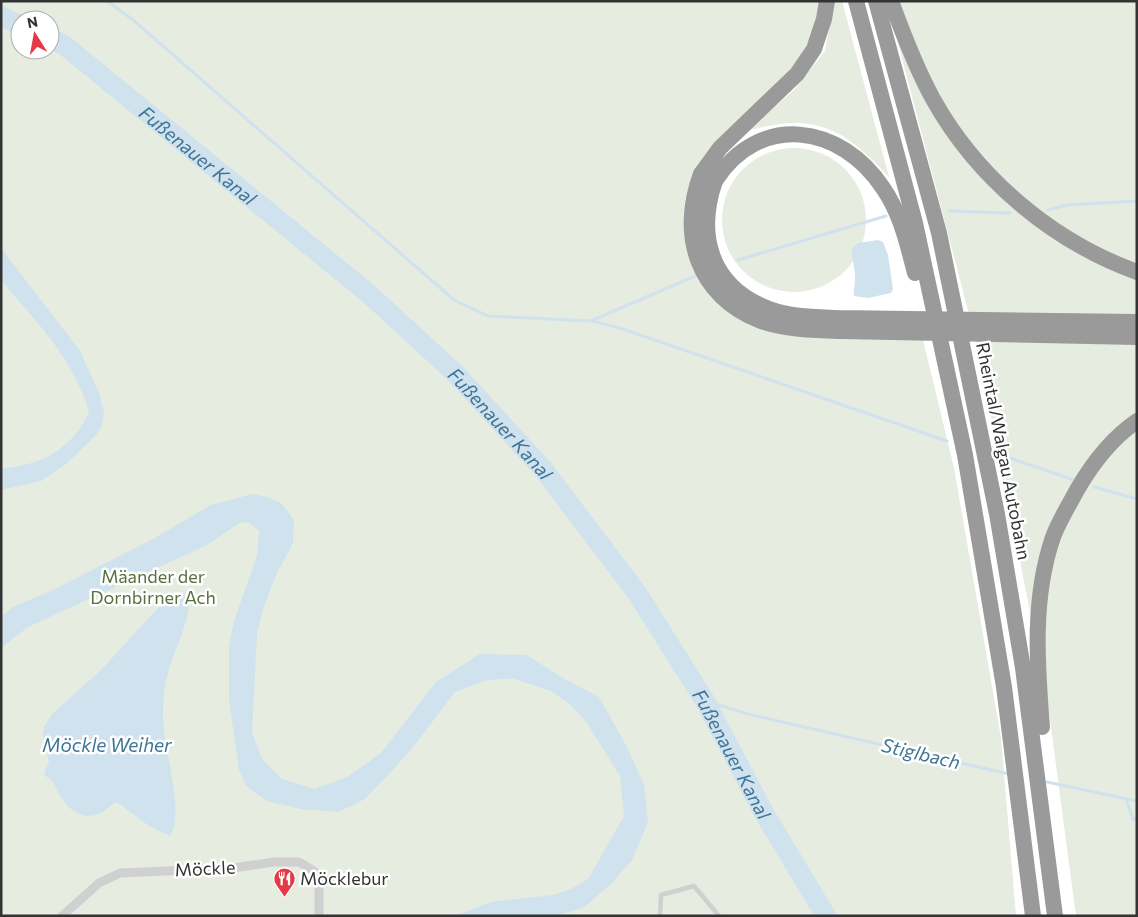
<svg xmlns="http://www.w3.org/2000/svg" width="1138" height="917" viewBox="0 0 1138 917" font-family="Commissioner,sans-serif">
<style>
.green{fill:#e6ecdf;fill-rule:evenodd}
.water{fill:#cfe2ee}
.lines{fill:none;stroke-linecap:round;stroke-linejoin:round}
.stream{stroke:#cfe2ee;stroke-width:3}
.river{stroke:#cfe2ee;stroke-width:20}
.service{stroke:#d0d0d0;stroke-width:4.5}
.minor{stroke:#d0d0d0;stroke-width:9}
.motorway{stroke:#9a9a9a;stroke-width:16}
.motorway-bridge{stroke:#9a9a9a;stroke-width:16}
.labels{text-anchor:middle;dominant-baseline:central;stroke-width:5;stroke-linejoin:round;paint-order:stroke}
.street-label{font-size:18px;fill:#333;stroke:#fff}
.park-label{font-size:18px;fill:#56703f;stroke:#fff}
.poi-label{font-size:18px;fill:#333;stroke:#fff;text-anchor:start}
.water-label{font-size:19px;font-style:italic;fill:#3f7597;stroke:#fff}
</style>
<rect width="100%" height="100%" fill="#fff"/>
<path class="green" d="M 1,1 L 823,1 C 812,58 765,99 726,139 C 717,149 701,160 695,172 C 675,211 683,252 705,287 L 923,340 L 954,468 L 1001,738 L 1016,916 L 1,916 ZM 20,20 L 50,20 L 50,50 L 20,50 Z
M 834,1 L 842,1 L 889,177 C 863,150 840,125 799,123 C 783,122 765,127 749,130 L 795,89 L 825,51 Z
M 887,1 L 1137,1 L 1137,916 L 1076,916 L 1047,697 L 977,345 Z
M722 220a72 72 0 1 1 144 0a72 72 0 1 1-144 0Z"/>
<path class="water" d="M 878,240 L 883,242 L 888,255 L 893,289 L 891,293 L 868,298 L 854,296 C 853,290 855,286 855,280 C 856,269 851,259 852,248 L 858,243 Z
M 1,248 L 80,351 L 99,393 L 104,413 L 102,426 L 96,435 L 66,464 L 41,481 L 1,490 L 1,469 C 14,467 28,465 40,460 C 60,453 83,431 89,411 C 72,356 37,323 1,280 Z
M 252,494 L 267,497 L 281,503 L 294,520 L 293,543 L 276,575 L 264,606 L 257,634 L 252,732 L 262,759 L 282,779 L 315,789 L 349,776 L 381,753 L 436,682 L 480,654 L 527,655 L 561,677 L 599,697 L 628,749 L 644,785 L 648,822 L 632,860 L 610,885 L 583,908 L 554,916 L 454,916 L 491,902 L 553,895 L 571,889 L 588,879 L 624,816 L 620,776 L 587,723 L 571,705 L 551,691 L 533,685 L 514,679 L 499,679 L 484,681 L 455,692 L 414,746 L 390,773 L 365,799 L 351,806 L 337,812 L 301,809 L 267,801 L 246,786 L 239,770 L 229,700 L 229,647 L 234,621 L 257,556 L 259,531 L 250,523 L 241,522 L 207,545 L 28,627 L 1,648 L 1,617 L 13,607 L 51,591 L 153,539 L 211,505 Z
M 183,594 L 187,596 C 195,611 172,655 168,673 C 164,686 163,701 163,715 C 162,746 186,812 170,836 L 149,826 L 117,802 C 111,804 106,810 101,813 C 73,825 61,797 51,779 L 45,776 L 44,773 L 49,762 L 43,737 L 44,727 L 52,714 L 101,670 L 158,608 Z"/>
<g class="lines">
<path class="stream" d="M 107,1 L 132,19 L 454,300 L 488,316 L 592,321 L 620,328 L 947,441
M 1048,210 L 1067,205 L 1137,201
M 949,211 L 1010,213
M 738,260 L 886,216
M 593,320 L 700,274
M 1004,456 L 1074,480
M 1094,487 L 1137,499
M 705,701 L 748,714 L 1009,774
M 1042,781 L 1137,801
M 1126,799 L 1133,819 L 1137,820
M 1,915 L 2,916"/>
<g class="river">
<path d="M 1,16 L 20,25"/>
<path id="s1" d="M 50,38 L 64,45 L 369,294 L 456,374 L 544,470 L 637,593 L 705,701 L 764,813 L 826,916"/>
</g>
<path class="service" d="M 660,916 L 661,895 L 694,886 L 719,916"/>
<path class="minor" d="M 62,916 L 99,883 L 120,873 L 233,868 L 274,862 L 299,862 L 314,871 L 319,883 L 319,916"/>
<path class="motorway" d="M 856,1 L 915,223 L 965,455 L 1004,687 L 1033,916
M 876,1 L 939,233 L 997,514 L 1023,668 L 1055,916
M 891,1 C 903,34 916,68 933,99 C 977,178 1052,241 1137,272
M 701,174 L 720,148 L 797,74 L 814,49 L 824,19 L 827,1
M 715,181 C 759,112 841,124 883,188 C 901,214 907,243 915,273
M 1042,727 C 1037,664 1032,598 1053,537 C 1059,521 1069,505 1077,490 C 1092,464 1112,438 1137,421"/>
<path class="motorway-bridge" d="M 701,174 C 678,234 697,297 761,321 C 787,330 814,330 841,331 L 1137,337
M 715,181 C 696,236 711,287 769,309 C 791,317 814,317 837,318 L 1137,322"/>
</g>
<defs>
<symbol id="restaurant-pin" viewBox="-11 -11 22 30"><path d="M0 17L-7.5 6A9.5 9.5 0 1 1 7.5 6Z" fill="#e63946" stroke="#fff"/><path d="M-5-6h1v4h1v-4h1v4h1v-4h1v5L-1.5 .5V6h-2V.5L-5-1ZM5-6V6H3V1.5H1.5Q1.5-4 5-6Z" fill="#fff"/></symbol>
</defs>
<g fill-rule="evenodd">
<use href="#restaurant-pin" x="272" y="866" width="25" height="34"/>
</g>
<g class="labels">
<g class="street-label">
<text transform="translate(1004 451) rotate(79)">Rheintal/Walgau Autobahn</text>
<text transform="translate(205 868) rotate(-3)">Möckle</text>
</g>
<g class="park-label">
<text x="153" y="576">Mäander der<tspan x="153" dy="21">Dornbirner Ach</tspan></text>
</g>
<g class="poi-label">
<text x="300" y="878">Möcklebur</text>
</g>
<g class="water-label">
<text stroke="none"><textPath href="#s1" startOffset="189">Fußenauer Kanal</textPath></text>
<text stroke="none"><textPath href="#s1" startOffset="594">Fußenauer Kanal</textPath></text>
<text x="107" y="744">Möckle Weiher</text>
<text stroke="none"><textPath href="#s1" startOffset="999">Fußenauer Kanal</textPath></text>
<text transform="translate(921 753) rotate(13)">Stiglbach</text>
</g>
</g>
<rect width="1138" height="917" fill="none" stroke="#333333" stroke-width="5"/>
<g transform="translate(35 35) rotate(349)"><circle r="24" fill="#ffffff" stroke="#adadad"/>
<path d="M0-4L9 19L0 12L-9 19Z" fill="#e63946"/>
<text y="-8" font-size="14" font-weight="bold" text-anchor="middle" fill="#333333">N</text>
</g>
</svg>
